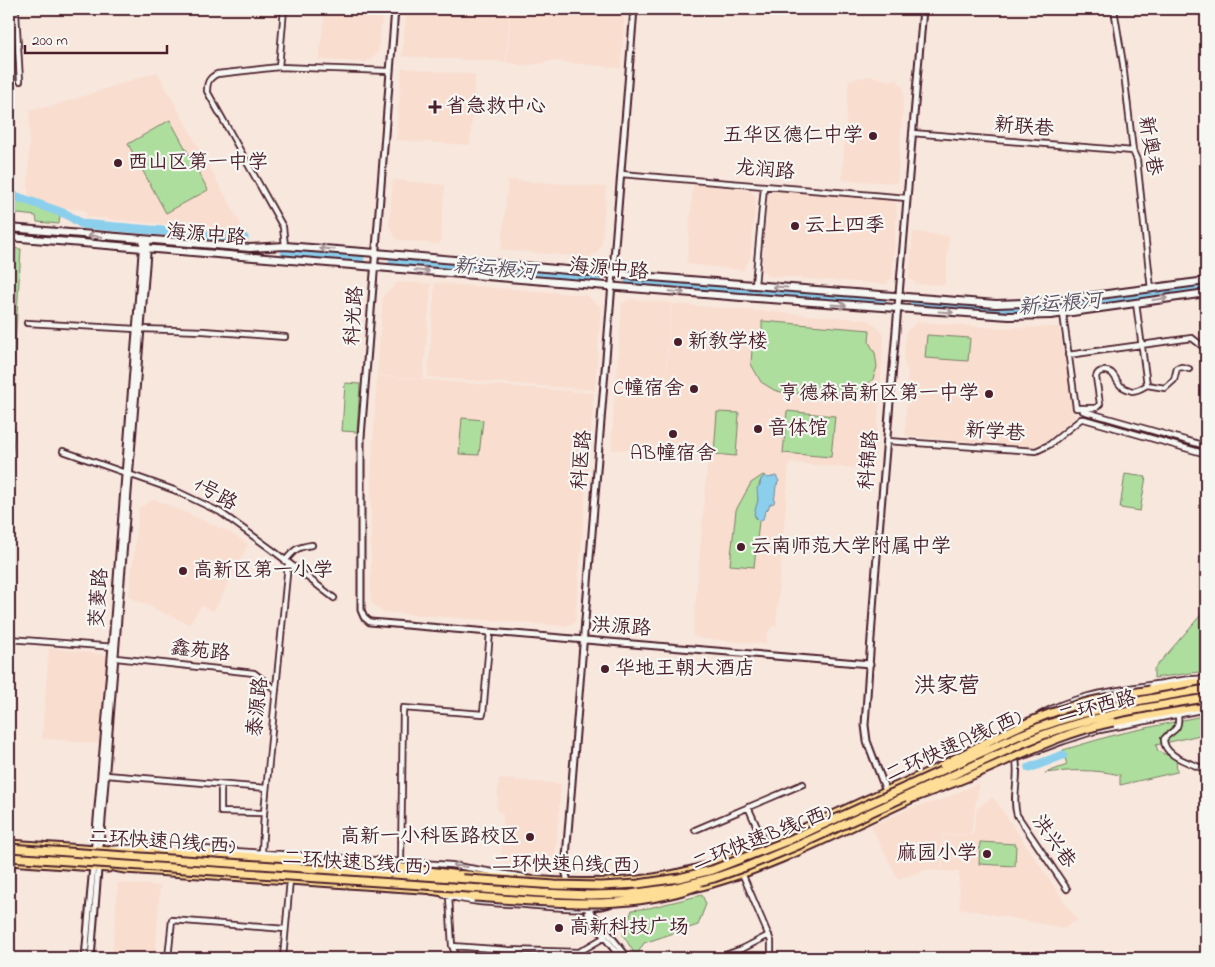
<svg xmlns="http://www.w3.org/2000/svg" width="1215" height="967" viewBox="0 0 1215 967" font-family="'Indie Flower','LXGW WenKai TC',sans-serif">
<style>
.built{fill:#f9ddcf}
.green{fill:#adde9e;stroke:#7c7e64}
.water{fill:#8ccfed;stroke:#72899f}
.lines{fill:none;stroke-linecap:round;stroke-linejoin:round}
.river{stroke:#8ccfed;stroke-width:9}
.minor-casing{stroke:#4a1f2b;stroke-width:8}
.tertiary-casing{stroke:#4a1f2b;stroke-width:9}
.secondary-casing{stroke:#4a1f2b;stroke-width:10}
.primary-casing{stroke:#4a1f2b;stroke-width:11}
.trunk-casing{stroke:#4a1f2b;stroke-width:11}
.minor{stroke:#f6f6f2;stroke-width:4.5}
.tertiary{stroke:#f6f6f2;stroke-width:5}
.secondary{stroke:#f6f6f2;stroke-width:6}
.primary{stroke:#fedd96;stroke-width:7}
.trunk{stroke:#fedd96;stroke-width:7}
.trunk-bridge-casing{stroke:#4a1f2b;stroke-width:11;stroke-linecap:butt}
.trunk-bridge{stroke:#fedd96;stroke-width:7}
.oneway{stroke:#a99598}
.poi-dot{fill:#4a1f2b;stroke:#f6f6f2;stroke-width:2}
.labels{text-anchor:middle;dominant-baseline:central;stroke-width:4.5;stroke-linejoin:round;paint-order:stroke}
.poi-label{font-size:20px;fill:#4a1f2b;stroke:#f6f6f2;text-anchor:start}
.street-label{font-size:20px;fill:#4a1f2b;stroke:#f6f6f2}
.water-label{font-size:21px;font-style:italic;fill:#5e5465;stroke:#f6f6f2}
.quarter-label{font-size:22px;fill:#4a1f2b;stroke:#f6f6f2}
</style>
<rect width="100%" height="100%" fill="#f8e7dd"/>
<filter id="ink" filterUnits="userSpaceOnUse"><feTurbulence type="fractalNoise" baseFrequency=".02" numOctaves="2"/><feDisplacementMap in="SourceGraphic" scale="10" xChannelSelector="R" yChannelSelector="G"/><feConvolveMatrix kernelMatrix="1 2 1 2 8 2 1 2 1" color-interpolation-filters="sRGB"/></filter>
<g filter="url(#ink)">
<path class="built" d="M 325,9 L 383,9 L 378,52 L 371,59 L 365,62 L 319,60 Z
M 407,9 L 510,9 L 506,62 L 402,56 Z
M 511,9 L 625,9 L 621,68 L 553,61 L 525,66 L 507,62 Z
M 402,68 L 475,75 L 470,145 L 396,140 Z
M 157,72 L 245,232 L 88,217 L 84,210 L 63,208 L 28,196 L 30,110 L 53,106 Z
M 871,76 L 888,81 L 897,79 L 904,91 L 897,183 L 842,180 L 849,80 Z
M 393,180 L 445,185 L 440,244 L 397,240 L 389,226 Z
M 508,180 L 606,187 L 602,243 L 597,253 L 590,257 L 501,250 Z
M 693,184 L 750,190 L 756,198 L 750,258 L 743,270 L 687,264 Z
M 777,187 L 892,197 L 897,206 L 892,277 L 886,284 L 769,276 L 762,272 L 767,195 Z
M 913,232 L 949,236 L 945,285 L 917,284 L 909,278 Z
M 398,282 L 431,284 L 423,379 L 377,375 L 383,296 Z
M 435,283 L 585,295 L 601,307 L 595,390 L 428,377 Z
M 631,299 L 671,303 L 661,434 L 672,304 L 869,320 L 884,335 L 874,469 L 789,463 L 776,626 L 772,626 L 767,634 L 766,644 L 698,638 L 693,635 L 708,456 L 611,449 L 622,304 Z
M 917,322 L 995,328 L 1059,327 L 1075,417 L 1048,440 L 1034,447 L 905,436 L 908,371 L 904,362 L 906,332 Z
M 377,376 L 594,393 L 575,622 L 566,626 L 382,612 L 371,602 L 371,481 Z
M 154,499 L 229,532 L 248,544 L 214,611 L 201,606 L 189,624 L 129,597 L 139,508 Z
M 49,648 L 107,655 L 98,744 L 42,738 Z
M 499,779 L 561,784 L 555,860 L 547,865 L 501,861 L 503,815 L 501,812 L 497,811 Z
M 979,783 L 971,834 L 942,835 L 941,871 L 926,870 L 898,879 L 871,826 L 911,808 L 939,801 Z
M 993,797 L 1077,920 L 1064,928 L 960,908 L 959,872 L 942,871 L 943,836 L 973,835 L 977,809 Z
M 118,883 L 160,886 L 155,958 L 112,956 Z"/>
<path class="green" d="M 170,120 L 208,190 L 166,213 L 128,144 Z
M 9,196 L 60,214 L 59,224 L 37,222 L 36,216 L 9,213 Z
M 9,248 L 21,249 L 10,427 L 15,429 L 9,494 Z
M 762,321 L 870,330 L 869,342 L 875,353 L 877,367 L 873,379 L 858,394 L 843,397 L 781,392 L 774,390 L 761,382 L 751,364 L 752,349 L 757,337 L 762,331 Z
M 927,335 L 970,338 L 968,361 L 925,358 Z
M 345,383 L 360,384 L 357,432 L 342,431 Z
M 787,411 L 835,416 L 831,457 L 783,453 Z
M 717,412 L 739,413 L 736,456 L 714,454 Z
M 462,418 L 483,420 L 479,455 L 459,454 Z
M 1125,474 L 1146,477 L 1140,511 L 1120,508 Z
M 763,475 L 765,476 C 756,482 760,491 758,500 C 758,506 754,511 755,517 L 759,521 L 754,567 L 730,565 L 736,510 L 751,483 Z
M 1206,609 L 1206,671 L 1154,678 L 1154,669 Z
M 1206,715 L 1206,738 L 1200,735 L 1156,745 L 1158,751 L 1176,759 L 1177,772 L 1120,785 L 1120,775 C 1094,769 1071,770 1045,773 L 1067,765 L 1063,750 L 1114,735 Z
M 980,842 L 1016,844 L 1015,866 L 979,864 Z
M 702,895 L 706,904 L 698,925 L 644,943 L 636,956 L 623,935 L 632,910 L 649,908 Z"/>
<path class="water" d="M 765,476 L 768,478 L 776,476 L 779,481 L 776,486 L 774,503 L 770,504 L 768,509 L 765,512 L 763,519 L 759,521 L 754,514 L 758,500 L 757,488 L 760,485 L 761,479 Z"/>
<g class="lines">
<path class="river" d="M 9,194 L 66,214 L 82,224 L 244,238
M 285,254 L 360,259
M 393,262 L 597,278
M 629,281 L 881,302
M 914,305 C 952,308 990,312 1028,311 C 1088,309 1148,297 1206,288
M 1029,768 L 1063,755"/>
<defs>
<path id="minor" d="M 14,9 L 16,13 L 20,81
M 1114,9 L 1123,64 L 1133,151 L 1137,160 L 1151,289
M 279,67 L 284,9
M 912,133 L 1133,151
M 621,174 L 907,198
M 285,246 L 283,227 L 207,91 C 207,82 209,78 217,74 L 279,67 L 390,71
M 755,285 L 764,187
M 1136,303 L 1147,385
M 1063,314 L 1076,408 L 1096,408 L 1100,404 L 1096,377 C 1097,373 1099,371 1104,371 C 1115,370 1115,381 1121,386 C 1124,388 1129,390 1132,391 C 1138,391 1142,388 1147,385 L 1165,388 L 1174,380 L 1177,368 L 1182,367 L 1189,369
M 27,323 L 136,329
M 141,329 L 203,331 L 285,337
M 1068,355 L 1192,338 L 1206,349
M 1083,411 L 1206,446
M 887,441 L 1036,451 L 1049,445 L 1081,419 L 1084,419 L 1206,454
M 63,451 L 174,490 L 220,512 L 271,549 L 334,598
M 285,561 C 295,549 297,547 312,545
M 9,639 L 115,647
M 116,658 L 254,673 L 276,690
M 1040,715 C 1072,695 1120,690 1156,684 C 1173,682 1190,677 1206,679
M 1178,715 C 1180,732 1172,729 1164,739 C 1163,757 1192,763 1206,770
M 1015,756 C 1021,775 1011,796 1017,815 L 1067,889
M 1018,758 L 1064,741 L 1095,731 L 1206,709
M 106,775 L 266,788
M 221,785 L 221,812 L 264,813
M 748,807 L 765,845
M 695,830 L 803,784
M 111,849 L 155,846 L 451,865 L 524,877
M 262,853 L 264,813 L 288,564
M 401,862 L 403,708 L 483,714 L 490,632
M 742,873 L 771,941 L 771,958
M 444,895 C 470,903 498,903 526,905 C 552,907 581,911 608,905
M 449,897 L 452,946 L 457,958
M 452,946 L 508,950 L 579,952 L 605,937
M 168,958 L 172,920 L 285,929
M 283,958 L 290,880
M 717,958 L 742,949 L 769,935"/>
<path id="tertiary" d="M 395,9 L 361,437 L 361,610 L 364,617 L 370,622 L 870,664
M 886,791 L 867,741 L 865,725 L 875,580 L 923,9
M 577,896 L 568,882 L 565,870 L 634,9
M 582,903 L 596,918 L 628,958
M 588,913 L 592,921 L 621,958
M 85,958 L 111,658 L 143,240
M 91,958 L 148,240"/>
<path id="secondary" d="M 9,228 L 250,248 L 285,246 L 376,253 L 613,274 L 996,304 L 1047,302 L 1206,281
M 9,237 L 741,297 L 1009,316 L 1051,315 L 1206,293"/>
<path id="primary" d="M 1115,718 L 1183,706
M 988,745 C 1019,731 1049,717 1081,708 C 1122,697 1164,692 1206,685
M 952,780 L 1034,743 L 1080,726
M 9,844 L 126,852
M 141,853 L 407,871
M 9,861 L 108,868
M 103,865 L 125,869 L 436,890
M 453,874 C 519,879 588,888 654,878 C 713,869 768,845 822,820 C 864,801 905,782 947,764
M 694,888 C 768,870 845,829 915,797
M 460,892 L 567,899 L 626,898"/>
<path id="trunk" d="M 1150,690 L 1191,683 L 1206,682
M 1113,722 L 1206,705
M 126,852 L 154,850 L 390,866
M 431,890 L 474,897"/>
</defs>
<use href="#minor" class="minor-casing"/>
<use href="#tertiary" class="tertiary-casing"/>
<use href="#secondary" class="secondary-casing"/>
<use href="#primary" class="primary-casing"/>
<use href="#trunk" class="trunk-casing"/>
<use href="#minor" class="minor"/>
<use href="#tertiary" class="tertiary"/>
<use href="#secondary" class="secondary"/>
<use href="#primary" class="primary"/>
<use href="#trunk" class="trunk"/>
<defs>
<path id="trunk-bridge" d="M 943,765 C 981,745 1019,724 1060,710 C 1089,700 1120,695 1150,690
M 910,799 C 932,791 954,783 975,774 C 1020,755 1064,732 1113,722
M 9,848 L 555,885 L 601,886 L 638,884 L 679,878 L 712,870 L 787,841 L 1020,735 C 1081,709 1141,700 1206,689
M 9,857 L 541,893 L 590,895 L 630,894 L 673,888 L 714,878 L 748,866 L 799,845 L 1023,743 C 1083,717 1142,708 1206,698
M 390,866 L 459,875
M 474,897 C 549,902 626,912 698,886"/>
</defs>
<use href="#trunk-bridge" class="trunk-bridge-casing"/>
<use href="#trunk-bridge" class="trunk-bridge"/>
</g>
<defs><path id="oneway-shaft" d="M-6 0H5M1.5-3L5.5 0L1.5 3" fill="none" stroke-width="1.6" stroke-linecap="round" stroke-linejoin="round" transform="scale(1.25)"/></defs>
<g class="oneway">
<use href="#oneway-shaft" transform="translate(95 236) rotate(-175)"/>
<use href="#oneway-shaft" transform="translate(327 249) rotate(-176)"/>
<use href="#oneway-shaft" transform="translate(422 271) rotate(5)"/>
<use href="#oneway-shaft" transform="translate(780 287) rotate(-176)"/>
<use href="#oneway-shaft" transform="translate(677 292) rotate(5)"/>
<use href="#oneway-shaft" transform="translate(1160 299) rotate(-8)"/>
<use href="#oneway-shaft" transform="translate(839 305) rotate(4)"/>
<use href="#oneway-shaft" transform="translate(946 312) rotate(4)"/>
<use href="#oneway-shaft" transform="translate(460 866) rotate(-173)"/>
</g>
</g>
<g class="poi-dot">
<path d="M432.5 99.5h5v5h5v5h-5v5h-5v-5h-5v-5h5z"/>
<circle cx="873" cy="136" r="5"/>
<circle cx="118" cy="163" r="5"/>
<circle cx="795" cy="226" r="5"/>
<circle cx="678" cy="342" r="5"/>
<circle cx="694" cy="389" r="5"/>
<circle cx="989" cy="394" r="5"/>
<circle cx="758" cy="429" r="5"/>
<circle cx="673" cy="434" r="5"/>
<circle cx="741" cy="547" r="5"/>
<circle cx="183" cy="571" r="5"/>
<circle cx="605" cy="669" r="5"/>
<circle cx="530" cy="837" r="5"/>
<circle cx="987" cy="854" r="5"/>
<circle cx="559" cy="928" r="5"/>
</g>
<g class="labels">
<g class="poi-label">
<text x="446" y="107">省急救中心</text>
<text x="863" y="136" text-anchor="end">五华区德仁中学</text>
<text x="128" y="163">西山区第一中学</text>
<text x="805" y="226">云上四季</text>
<text x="688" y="342">新教学楼</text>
<text x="684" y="389" text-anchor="end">C幢宿舍</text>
<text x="979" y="394" text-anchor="end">亨德森高新区第一中学</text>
<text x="768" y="429">音体馆</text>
<text x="673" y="454" text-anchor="middle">AB幢宿舍</text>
<text x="751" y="547">云南师范大学附属中学</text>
<text x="193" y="571">高新区第一小学</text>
<text x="615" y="669">华地王朝大酒店</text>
<text x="520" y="837" text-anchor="end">高新一小科医路校区</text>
<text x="977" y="854" text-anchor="end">麻园小学</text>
<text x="569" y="928">高新科技广场</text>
</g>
<g class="street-label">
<text transform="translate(1024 128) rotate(5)">新联巷</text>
<text transform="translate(1149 146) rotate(81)">新奥巷</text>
<text transform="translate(765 171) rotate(5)">龙润路</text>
<text transform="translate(206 236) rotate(5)">海源中路</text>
<text transform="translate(609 270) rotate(5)">海源中路</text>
<text transform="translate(355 316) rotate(-86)">科光路</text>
<text transform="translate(995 433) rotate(4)">新学巷</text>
<text transform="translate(583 460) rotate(-85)">科医路</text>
<text transform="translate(870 460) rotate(-85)">科锦路</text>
<text transform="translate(215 495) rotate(29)">1号路</text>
<text transform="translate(100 598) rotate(-86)">茭菱路</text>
<text transform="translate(621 628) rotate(4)">洪源路</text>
<text transform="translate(200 652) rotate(6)">鑫苑路</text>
<text transform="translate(259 707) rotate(-84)">泰源路</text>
<text transform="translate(1097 708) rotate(-14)">二环西路</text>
<text transform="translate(954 747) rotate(-24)">二环快速A线(西)</text>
<text transform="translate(762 839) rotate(-21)">二环快速B线(西)</text>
<text transform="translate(1053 842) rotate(55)">洪兴巷</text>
<text transform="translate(162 843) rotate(4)">二环快速A线(西)</text>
<text transform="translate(356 864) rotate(4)">二环快速B线(西)</text>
<text transform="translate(565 866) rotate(1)">二环快速A线(西)</text>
</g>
<g class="water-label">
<text transform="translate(495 270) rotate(5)">新运粮河</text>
<text transform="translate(1060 305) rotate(-5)">新运粮河</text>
</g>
<g class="quarter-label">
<text x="947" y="687">洪家营</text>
</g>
</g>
<rect width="1215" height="967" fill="none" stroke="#f6f6f2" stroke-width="30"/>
<rect x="15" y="15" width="1185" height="937" fill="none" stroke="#4a1f2b" stroke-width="2" filter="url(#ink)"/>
<path d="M25 45v8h142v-8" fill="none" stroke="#4a1f2b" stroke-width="2.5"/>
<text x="32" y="45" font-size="15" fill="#4a1f2b" stroke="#f6f6f2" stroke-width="4" paint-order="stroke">200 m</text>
</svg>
